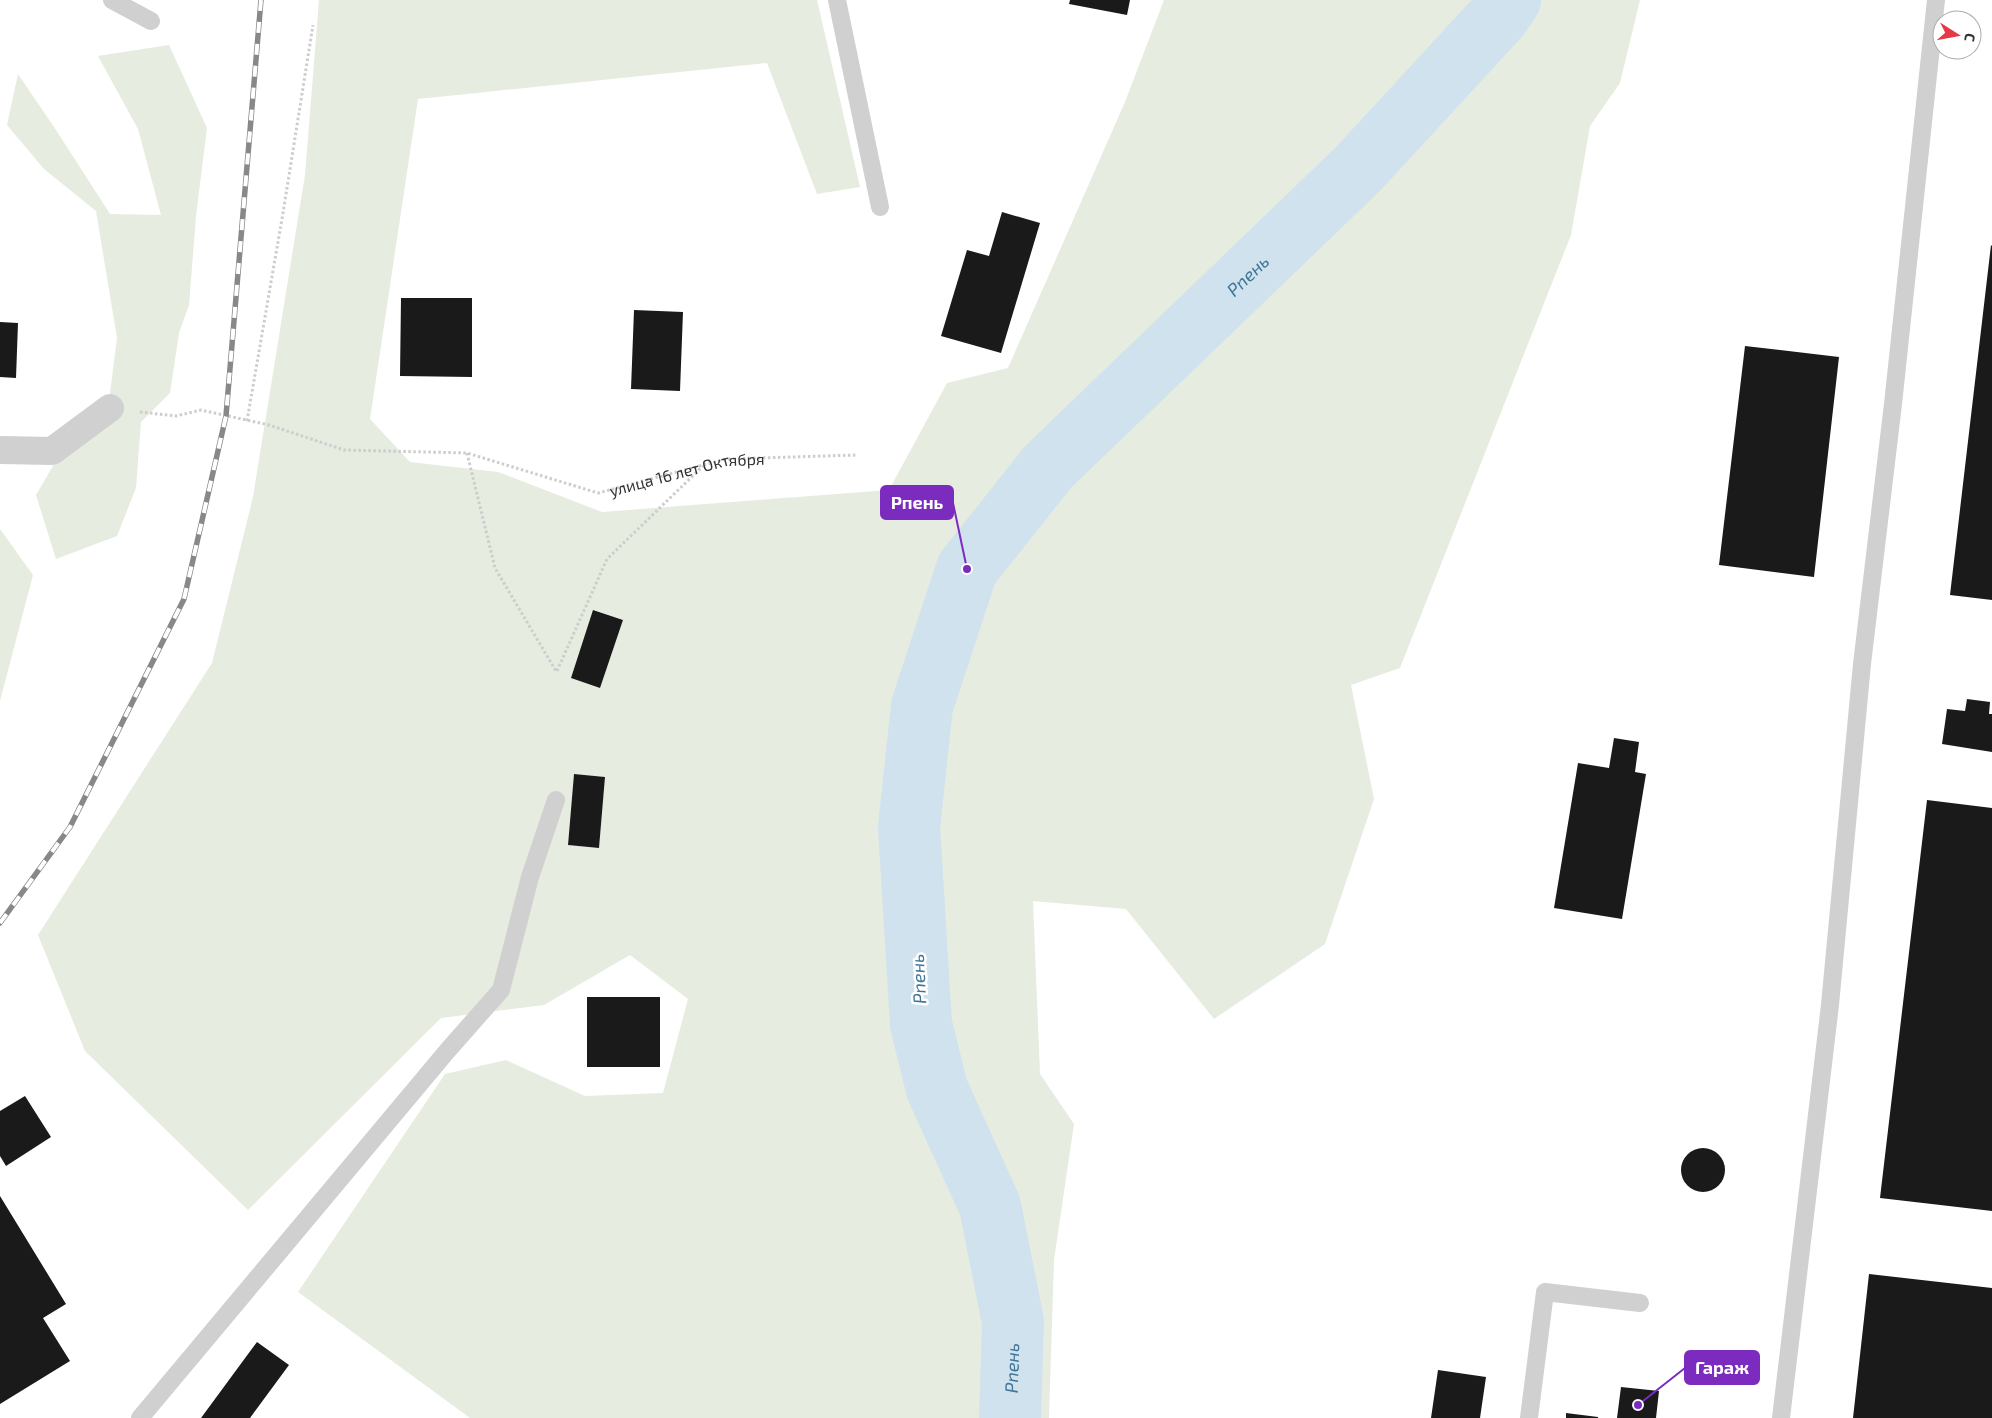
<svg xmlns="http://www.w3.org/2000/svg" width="1992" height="1418" viewBox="0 0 1992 1418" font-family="'Exo 2',sans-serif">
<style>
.green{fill:#e6ecdf;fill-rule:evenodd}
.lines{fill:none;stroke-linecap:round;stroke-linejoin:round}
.river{stroke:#cfe2ee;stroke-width:62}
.building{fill:#1a1a1a}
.path{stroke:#cdcdcd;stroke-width:3;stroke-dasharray:2.5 2.5;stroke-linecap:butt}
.service{stroke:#d0d0d0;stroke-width:18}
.minor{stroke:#d0d0d0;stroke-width:28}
.rail-casing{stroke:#888;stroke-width:5.5}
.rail{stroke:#fff;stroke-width:4;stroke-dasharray:11;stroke-linecap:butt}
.labels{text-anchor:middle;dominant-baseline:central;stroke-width:5;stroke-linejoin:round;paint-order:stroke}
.street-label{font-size:16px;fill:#333;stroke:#fff}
.water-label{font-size:18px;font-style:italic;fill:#3f7597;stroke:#fff}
.leader{fill:none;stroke:#7b2cbf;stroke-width:2}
.callout-dot{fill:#7b2cbf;stroke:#fff;stroke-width:2}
.callout{fill:#7b2cbf;stroke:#7b2cbf;stroke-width:2}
.callout-label{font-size:18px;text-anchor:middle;font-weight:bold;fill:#fff}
</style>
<rect width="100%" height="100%" fill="#fff"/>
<path class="green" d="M 319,0 L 817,0 L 860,187 L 817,194 L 767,63 L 418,99 L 370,419 L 410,462 L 498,472 L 602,512 L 889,490 L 947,383 L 1008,368 L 1125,102 L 1164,0 L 1640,0 L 1620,83 L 1590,126 L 1571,235 L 1400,668 L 1351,685 L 1374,799 L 1325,944 L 1214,1019 L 1126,909 L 1033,901 L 1040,1074 L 1074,1124 L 1054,1260 L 1049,1418 L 470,1418 L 298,1292 L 445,1074 L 506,1060 L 585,1096 L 663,1093 L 688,999 L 630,955 L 544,1005 L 441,1018 L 248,1210 L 85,1051 L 38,935 L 212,663 L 253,497 L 305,175 ZM 594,610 L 623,620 L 600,688 L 571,678 ZM 574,774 L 605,777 L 599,848 L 568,845 Z
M 169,45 L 207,128 L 196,216 L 189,305 L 179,333 L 170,393 L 141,422 L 136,488 L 117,536 L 56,559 L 36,495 L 67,442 L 109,401 L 117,338 L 96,211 L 44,169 L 7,125 L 18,74 L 56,130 L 110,214 L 161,215 L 138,129 L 98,56 Z
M 0,529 L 33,575 L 0,701 Z"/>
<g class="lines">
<path class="river" id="s1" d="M 1010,1418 L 1013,1322 L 990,1206 L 937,1089 L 921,1024 L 909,827 L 922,706 L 967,569 L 1048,467 L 1358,169 L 1499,16 L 1510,0"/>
</g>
<path class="building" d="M 1070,0 L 1130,0 L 1127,15 L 1069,4 Z
M 1002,212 L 1040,223 L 1001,353 L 941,336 L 967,250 L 989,256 Z
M 1991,245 L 1992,246 L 1992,600 L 1950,595 Z
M 401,298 L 472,298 L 472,377 L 400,376 Z
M 634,310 L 683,312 L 680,391 L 631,389 Z
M 0,322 L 18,323 L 16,378 L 0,377 Z
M 1745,346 L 1839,357 L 1814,577 L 1719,565 Z
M 593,610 L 623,620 L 600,688 L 571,678 Z
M 1967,699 L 1990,702 L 1989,714 L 1992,714 L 1992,752 L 1942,744 L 1947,709 L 1965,711 Z
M 1614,738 L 1639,742 L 1635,772 L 1646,774 L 1622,919 L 1554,908 L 1578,763 L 1609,768 Z
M 574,774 L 605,777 L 599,848 L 568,845 Z
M 1927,800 L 1992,808 L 1992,1211 L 1880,1198 Z
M 587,997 L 660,997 L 660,1067 L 587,1067 Z
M 25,1096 L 51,1137 L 6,1166 L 0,1156 L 0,1111 Z
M1681 1170a22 22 0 1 1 44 0a22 22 0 1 1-44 0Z
M 0,1196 L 66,1304 L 43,1318 L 70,1361 L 0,1404 Z
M 1869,1274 L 1992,1288 L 1992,1418 L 1853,1418 Z
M 257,1342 L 289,1365 L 250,1418 L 201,1418 Z
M 1438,1370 L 1486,1377 L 1480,1418 L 1431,1418 Z
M 1621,1387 L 1659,1391 L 1656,1418 L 1617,1418 Z
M 1566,1413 L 1598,1417 L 1598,1418 L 1566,1418 Z"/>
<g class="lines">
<g class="path">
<path id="s2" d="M 140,412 L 176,416 L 201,410 L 269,425 L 344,450 L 467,453 L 598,493 L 726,459 L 857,455"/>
<path d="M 247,421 L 283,213 L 313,25"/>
<path d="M 467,453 L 495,568 L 556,671"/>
<path d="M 557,671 L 607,559 L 703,466"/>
</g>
<path class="service" d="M 112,0 L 151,21
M 837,0 L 880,207
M 140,1418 L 448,1050 L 501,990 L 530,877 L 556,800
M 1529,1418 L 1545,1292 L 1640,1303
M 1781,1418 L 1830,1005 L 1862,664 L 1893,404 L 1936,0"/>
<path class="minor" d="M 0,450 L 52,451 L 110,408"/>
<defs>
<path id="rail" d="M 0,923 L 70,827 L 184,599 L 226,416 L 261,0"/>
</defs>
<use href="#rail" class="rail-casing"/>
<use href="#rail" class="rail"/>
</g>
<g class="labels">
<g class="street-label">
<text stroke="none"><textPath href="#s2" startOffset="562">улица 16 лет Октября</textPath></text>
</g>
<g class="water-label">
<text stroke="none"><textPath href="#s1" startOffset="1280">Рпень</textPath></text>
<text transform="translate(918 979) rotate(-93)">Рпень</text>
<text stroke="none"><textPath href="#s1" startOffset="50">Рпень</textPath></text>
</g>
</g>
<path class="leader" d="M967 569L953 503M1638 1405L1685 1368"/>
<g class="callout-dot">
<circle cx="967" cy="569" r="5"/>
<circle cx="1638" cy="1405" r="5"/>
</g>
<g class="callout">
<rect x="881" y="486" width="72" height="33" rx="5"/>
<rect x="1685" y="1351" width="74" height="33" rx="5"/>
</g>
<g class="callout-label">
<text x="917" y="509">Рпень</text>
<text x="1722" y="1374">Гараж</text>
</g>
<g transform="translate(1957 35) rotate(101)"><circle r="24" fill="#ffffff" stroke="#adadad"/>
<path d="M0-4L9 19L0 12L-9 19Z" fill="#e63946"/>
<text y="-8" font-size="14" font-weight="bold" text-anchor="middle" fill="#333333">С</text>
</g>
</svg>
